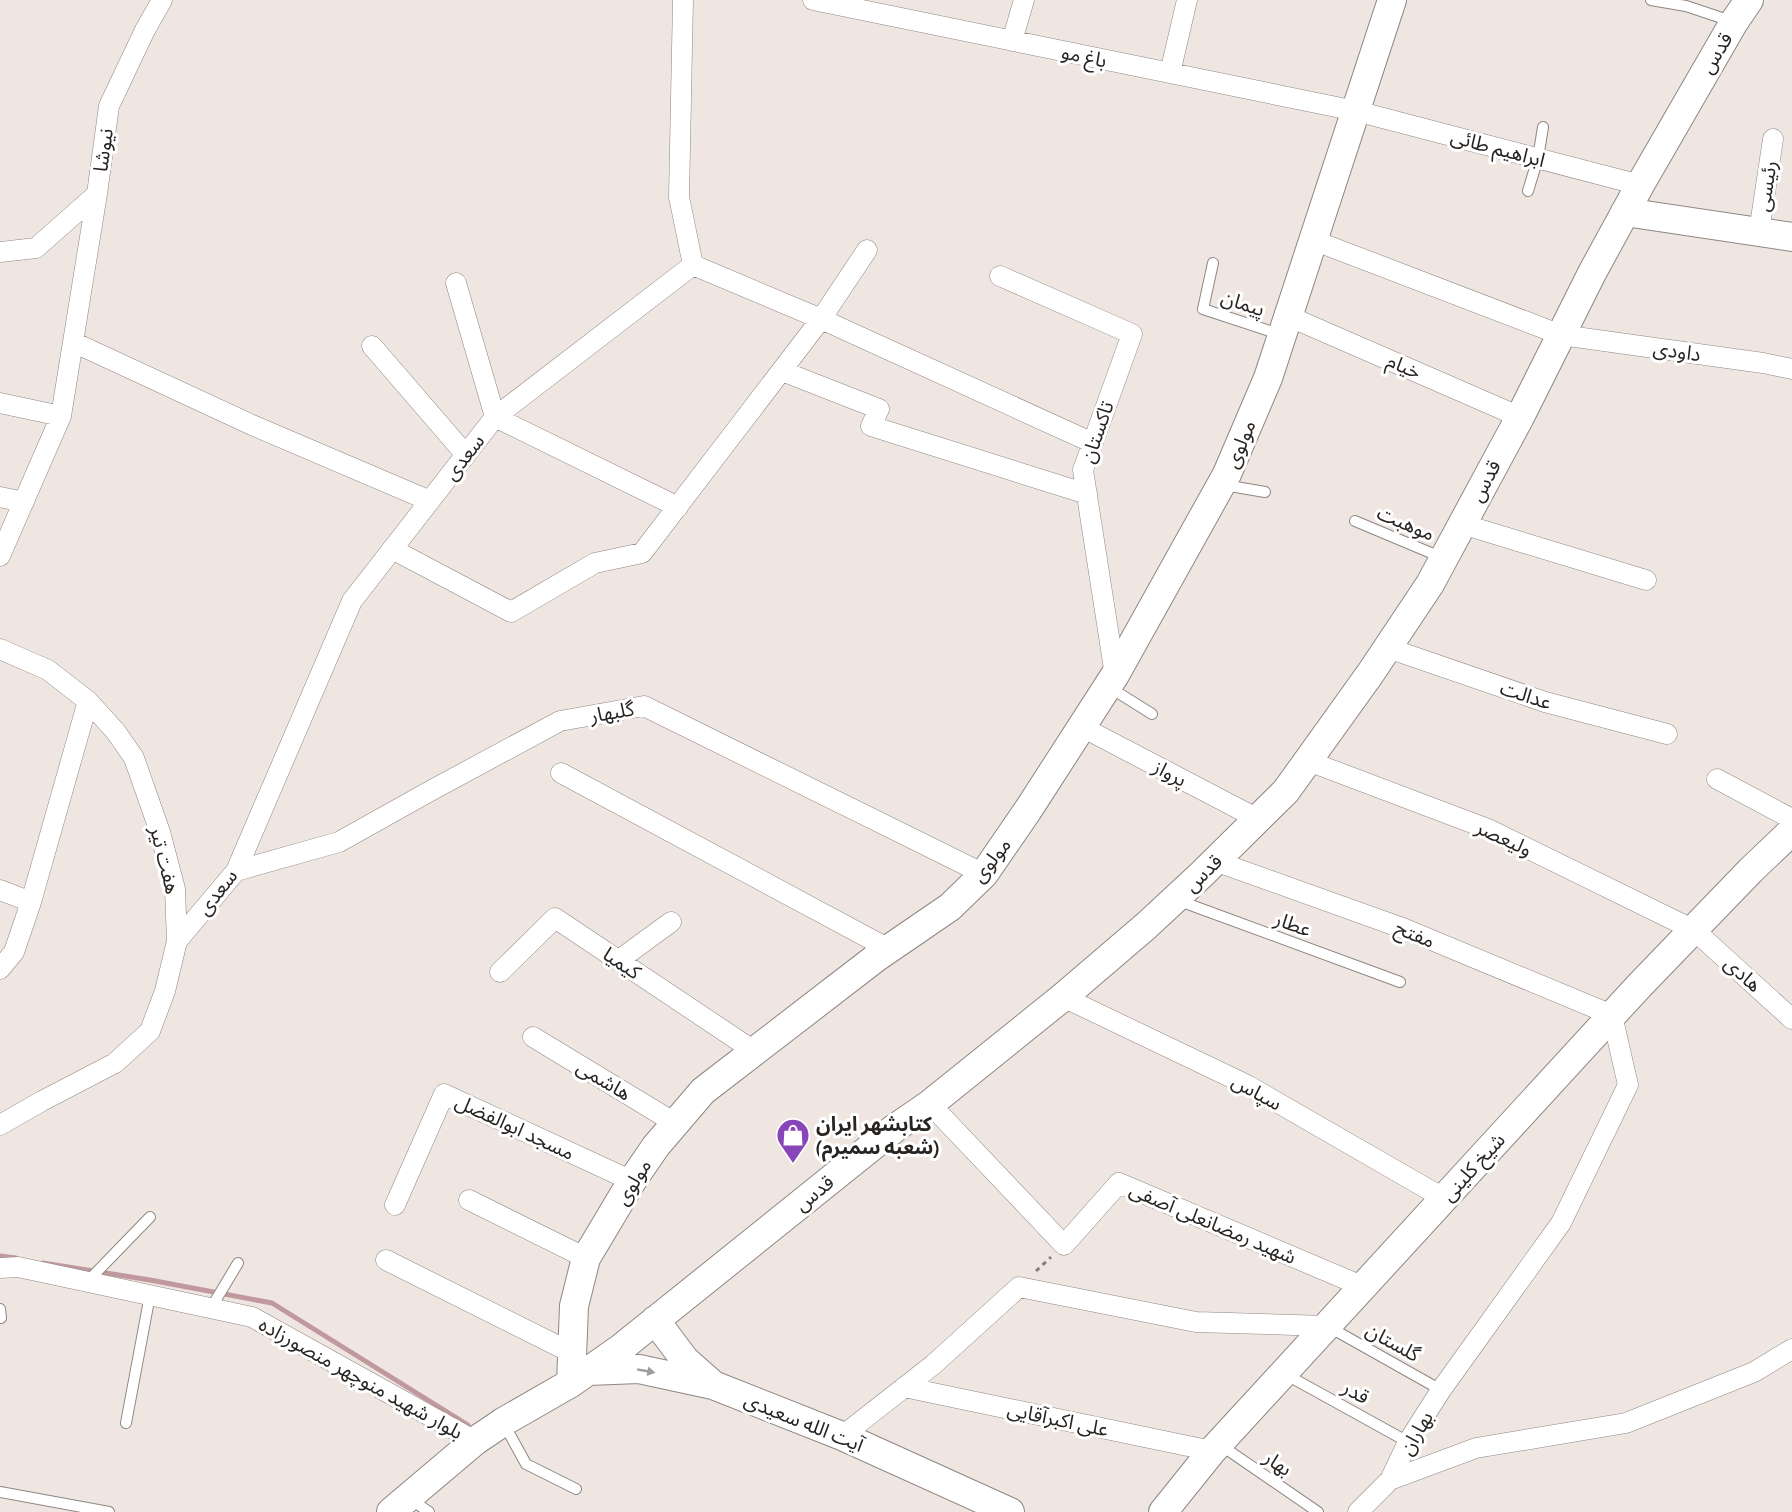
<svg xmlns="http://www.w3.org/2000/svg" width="1792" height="1512" viewBox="0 0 1792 1512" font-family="'Zilla Slab','Noto Sans Arabic',serif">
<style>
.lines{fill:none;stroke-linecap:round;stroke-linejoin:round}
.stream{stroke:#c0999f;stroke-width:5}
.lane-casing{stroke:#8f8783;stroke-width:12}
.street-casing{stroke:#8f8783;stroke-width:21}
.secondary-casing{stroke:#8f8783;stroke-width:30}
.path{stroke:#86807d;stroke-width:3;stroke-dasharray:4.5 4.5;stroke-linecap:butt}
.lane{stroke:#fff;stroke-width:10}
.street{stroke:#fff;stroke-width:20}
.secondary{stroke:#fff;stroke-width:28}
.oneway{fill:#9e9c9c}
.labels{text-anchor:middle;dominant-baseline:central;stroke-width:6;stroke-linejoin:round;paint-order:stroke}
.street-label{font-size:20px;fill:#272422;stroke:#fff}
.poi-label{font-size:20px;font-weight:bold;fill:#272422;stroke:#fff;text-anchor:start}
</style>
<rect width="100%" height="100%" fill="#efe5e1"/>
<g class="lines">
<path class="stream" d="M 0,1256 L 16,1258
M 43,1263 L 150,1280 L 272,1303 L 468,1425"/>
<defs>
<path id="lane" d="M 1651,0 L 1686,6 L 1734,22
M 1528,191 L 1538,158 L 1543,127
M 1213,263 L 1203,309 L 1282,335
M 1224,485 L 1265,492
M 1355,521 L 1443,558
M 1109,687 L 1152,714
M 1177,900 L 1400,982
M 87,1282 L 150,1217
M 211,1308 L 238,1263
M 0,1309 L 1,1318
M 1329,1327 L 1441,1390
M 1285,1374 L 1408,1442
M 126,1423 L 150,1295
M 504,1424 L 526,1464 L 576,1489
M 1219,1444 L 1318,1512
M 0,1492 L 109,1512
M 410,1499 L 429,1512"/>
<path id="street" d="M 813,0 L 1356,111 L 1640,185
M 1012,41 L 1024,0
M 1170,73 L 1187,0
M 1759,232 L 1773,139
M 1313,240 L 1561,335 L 1763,363 L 1792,369
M 0,252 L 36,248 L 97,194 L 109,106 L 145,30 L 162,0
M 693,265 L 821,319 L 1093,443
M 1000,276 L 1132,334 L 1083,470 L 1115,675
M 456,283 L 495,417 L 678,507
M 1288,316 L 1520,417
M 73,342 L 252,425 L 430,501
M 372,346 L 466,455
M 782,371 L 879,409 L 871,426 L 1087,494
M 0,403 L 61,416
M 0,497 L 24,502
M 1462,524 L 1646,580
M 392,549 L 511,612 L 595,563 L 642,553 L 821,319 L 867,250
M 0,556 L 61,416 L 97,194
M 1388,648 L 1545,702 L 1667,734
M 0,649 L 48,670 L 88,701 L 116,732 L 134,758 L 160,832 L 175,889 L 177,941 L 165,991 L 150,1031 L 115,1063 L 42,1101 L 0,1125
M 1082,727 L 1258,819
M 1308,761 L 1488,829 L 1694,930 L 1792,1019
M 561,773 L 889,949
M 1717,779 L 1792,819
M 1215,861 L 1405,929 L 1612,1015 L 1628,1085 L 1561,1223 L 1441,1390 L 1408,1442 L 1390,1480 L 1358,1512
M 236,871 L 339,842 L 432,790 L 560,721 L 644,706 L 984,874
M 0,890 L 31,902
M 177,941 L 236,871 L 352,601 L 495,417 L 693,265 L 679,197 L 683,0
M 619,960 L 671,922
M 0,969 L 14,952 L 31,902 L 88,701
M 500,972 L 555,918 L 754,1051
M 1063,997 L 1247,1085 L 1445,1199
M 533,1037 L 675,1123
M 930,1104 L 1064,1245 L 1119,1183 L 1364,1287
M 469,1200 L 586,1258
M 395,1205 L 444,1094 L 632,1181
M 386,1260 L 572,1353
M 0,1268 L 18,1267 L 252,1317 L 475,1441
M 904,1387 L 1212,1451
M 842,1436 L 934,1364 L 1019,1287 L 1196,1322 L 1327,1326
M 1390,1480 L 1476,1448 L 1626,1423 L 1754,1372 L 1792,1349"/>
<path id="secondary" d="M 1625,212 L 1792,237
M 655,1320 L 685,1360 L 711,1383
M 588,1371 L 639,1369 L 713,1385 L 842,1436 L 1010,1512
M 571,1383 L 574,1306 L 586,1258 L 632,1181 L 656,1146 L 703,1091 L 877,957 L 950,907 L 984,874 L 1028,810 L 1115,675 L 1227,474 L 1268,378 L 1392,0
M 391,1512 L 475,1441 L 503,1422 L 571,1383 L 621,1348 L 895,1128 L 930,1104 L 1063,997 L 1146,926 L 1202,874 L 1286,791 L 1370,674 L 1430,584 L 1520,417 L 1592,273 L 1640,185 L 1734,22 L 1749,0
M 1163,1512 L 1212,1451 L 1639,986 L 1751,870 L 1792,831"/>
</defs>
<use href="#lane" class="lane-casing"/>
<use href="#street" class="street-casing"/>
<use href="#secondary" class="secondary-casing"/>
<path class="path" d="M 1036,1271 L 1051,1257"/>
<use href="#lane" class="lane"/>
<use href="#street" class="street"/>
<use href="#secondary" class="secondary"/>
</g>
<defs><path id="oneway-solid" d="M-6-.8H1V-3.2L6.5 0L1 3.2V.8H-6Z" transform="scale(1.5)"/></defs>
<use class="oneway" href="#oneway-solid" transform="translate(646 1371) rotate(10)"/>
<defs>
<symbol id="shop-pin" viewBox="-11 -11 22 30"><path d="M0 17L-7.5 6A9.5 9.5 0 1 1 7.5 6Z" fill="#8745b9" stroke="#fff"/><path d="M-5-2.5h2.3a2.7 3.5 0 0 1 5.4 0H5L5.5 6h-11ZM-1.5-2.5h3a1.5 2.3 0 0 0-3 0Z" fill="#fff"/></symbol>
</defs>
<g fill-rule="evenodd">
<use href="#shop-pin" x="774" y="1116" width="38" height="52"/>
</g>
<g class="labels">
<g class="street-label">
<text transform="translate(1716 53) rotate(-59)">قدس</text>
<text transform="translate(1084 56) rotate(12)">باغ مو</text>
<text transform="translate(1498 148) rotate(15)">ابراهیم طائی</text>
<text transform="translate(103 150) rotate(-82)">نیوشا</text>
<text transform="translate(1766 186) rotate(-81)">رئیسی</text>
<text transform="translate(1243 303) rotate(18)">پیمان</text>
<text transform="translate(1677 351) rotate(8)">داودی</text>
<text transform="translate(1404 366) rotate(23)">خیام</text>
<text transform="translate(1097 432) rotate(-71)">تاکستان</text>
<text transform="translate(1240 444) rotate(-67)">مولوی</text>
<text transform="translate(464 457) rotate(-52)">سعدی</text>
<text transform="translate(1485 481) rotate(-62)">قدس</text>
<text transform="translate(1406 523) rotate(23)">موهبت</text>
<text transform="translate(1526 695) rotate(18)">عدالت</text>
<text transform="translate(612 712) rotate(-10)">گلبهار</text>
<text transform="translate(1170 773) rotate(28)">پرواز</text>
<text transform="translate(1504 838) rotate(25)">ولیعصر</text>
<text transform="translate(165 860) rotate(76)">هفت تیر</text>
<text transform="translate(991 860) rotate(-52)">مولوی</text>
<text transform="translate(1203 873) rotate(-44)">قدس</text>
<text transform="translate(217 892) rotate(-52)">سعدی</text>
<text transform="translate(1293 924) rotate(20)">عطار</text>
<text transform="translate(1415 934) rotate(22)">مفتح</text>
<text transform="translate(622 963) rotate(34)">کیمیا</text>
<text transform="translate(1743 974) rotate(42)">هادی</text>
<text transform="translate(604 1080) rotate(31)">هاشمی</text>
<text transform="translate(1257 1092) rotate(29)">سپاس</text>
<text transform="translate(515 1127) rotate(25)">مسجد ابوالفضل</text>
<text transform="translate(1473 1167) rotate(-48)">شیخ کلینی</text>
<text transform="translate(633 1182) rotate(-58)">مولوی</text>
<text transform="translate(814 1193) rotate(-39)">قدس</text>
<text transform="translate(1213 1223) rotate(23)">شهید رمضانعلی آصفی</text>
<text transform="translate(1393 1342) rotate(29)">گلستان</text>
<text transform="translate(361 1378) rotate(29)">بلوار شهید منوچهر منصورزاده</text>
<text transform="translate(1356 1392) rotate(29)">قدر</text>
<text transform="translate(1058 1419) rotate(12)">علی اکبرآقایی</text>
<text transform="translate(804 1422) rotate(22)">آیت الله سعیدی</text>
<text transform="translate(1416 1433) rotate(-60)">بهاران</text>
<text transform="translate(1278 1463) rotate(34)">بهار</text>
</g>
<g class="poi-label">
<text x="816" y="1124">کتابشهر ایران<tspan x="816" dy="23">(شعبه سمیرم)</tspan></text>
</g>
</g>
</svg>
